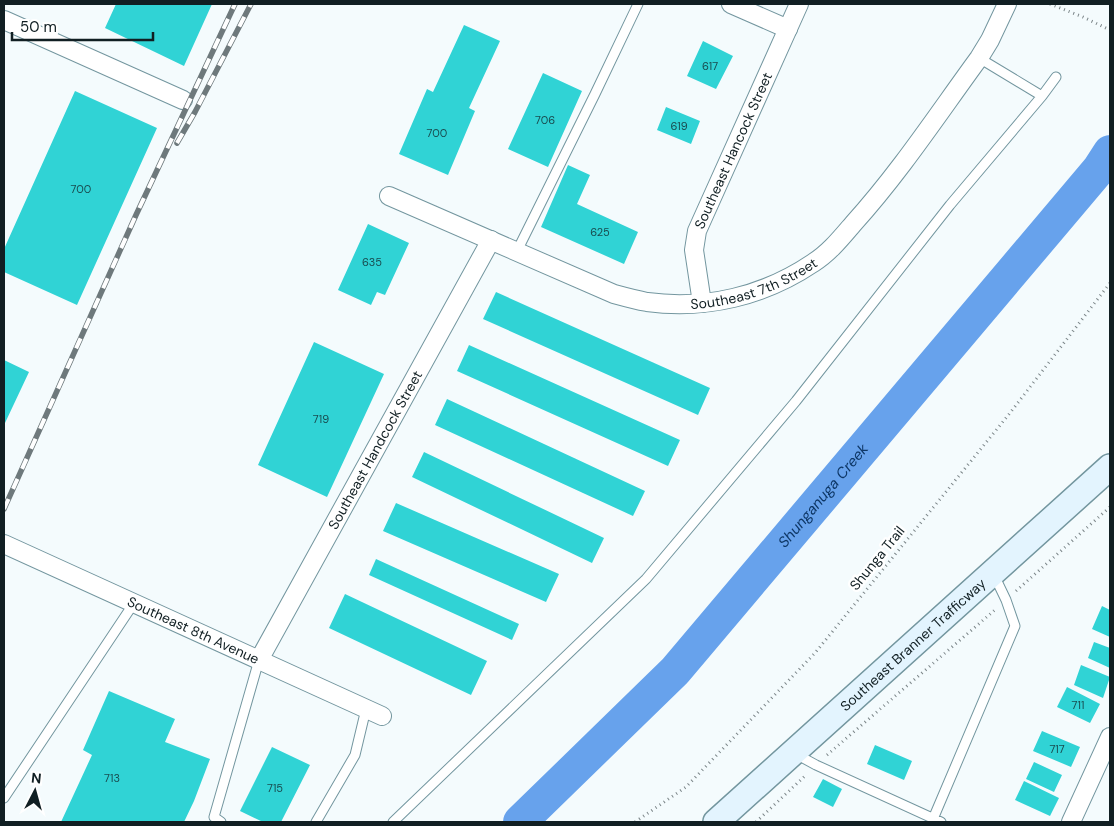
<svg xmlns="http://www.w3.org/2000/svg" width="1114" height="826" viewBox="0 0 1114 826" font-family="'DM Sans',sans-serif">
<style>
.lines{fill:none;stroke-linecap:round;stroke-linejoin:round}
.river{stroke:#67a2ec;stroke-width:34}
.building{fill:#30d3d5}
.service-casing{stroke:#73969f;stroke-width:11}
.minor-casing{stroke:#73969f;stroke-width:20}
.secondary-casing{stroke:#73969f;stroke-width:28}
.path{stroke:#7c8689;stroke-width:3;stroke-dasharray:1 4;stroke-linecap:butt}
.service{stroke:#fff;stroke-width:9}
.minor{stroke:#fff;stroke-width:18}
.secondary{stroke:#e3f4fe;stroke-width:25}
.rail-casing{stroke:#6e797c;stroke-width:5.5}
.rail{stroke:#fff;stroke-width:4;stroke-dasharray:11;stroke-linecap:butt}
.labels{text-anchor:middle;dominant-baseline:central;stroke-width:5;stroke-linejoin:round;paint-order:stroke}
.number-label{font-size:11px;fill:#194c50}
.street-label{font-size:14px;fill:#111f23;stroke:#fff}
.water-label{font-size:15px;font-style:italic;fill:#0e3766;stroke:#fff}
</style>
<rect width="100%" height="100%" fill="#f4fbfd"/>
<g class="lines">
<path class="river" id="s1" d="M 520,822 L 675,671 L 1099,169 L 1110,152"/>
</g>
<path class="building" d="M 116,4 L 212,4 L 184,66 L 105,28 Z
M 464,25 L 500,41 L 469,108 L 475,111 L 448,175 L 399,154 L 427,89 L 433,92 Z
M 703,41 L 733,56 L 716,89 L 687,76 Z
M 543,73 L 582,91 L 548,167 L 508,149 Z
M 75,91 L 157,128 L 77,305 L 4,272 L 4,249 Z
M 666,107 L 700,121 L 691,144 L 657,130 Z
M 568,165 L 590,175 L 577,204 L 638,232 L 624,264 L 541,227 Z
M 368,224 L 409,243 L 385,295 L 377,292 L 371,305 L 338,290 Z
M 496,292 L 710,388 L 698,415 L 483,319 Z
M 314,342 L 384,374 L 327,497 L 258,465 Z
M 469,345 L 680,440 L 668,466 L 457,371 Z
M 4,360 L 29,372 L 5,423 L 4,422 Z
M 447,399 L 645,491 L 633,516 L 435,425 Z
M 424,452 L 604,538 L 592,563 L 412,477 Z
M 396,503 L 559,574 L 546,602 L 383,531 Z
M 376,559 L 519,624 L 512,640 L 369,575 Z
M 345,594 L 487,661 L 471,695 L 329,628 Z
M 1102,606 L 1110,610 L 1110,637 L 1092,629 Z
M 1094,642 L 1110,648 L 1110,668 L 1088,658 Z
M 1081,665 L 1110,677 L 1103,698 L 1074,685 Z
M 1067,687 L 1100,704 L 1090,723 L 1057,707 Z
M 109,691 L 175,719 L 165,742 L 210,759 L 194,801 L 184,822 L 61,822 L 92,755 L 83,750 Z
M 1042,731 L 1080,747 L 1071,767 L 1033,751 Z
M 875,745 L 912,761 L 904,780 L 867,764 Z
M 272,747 L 310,765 L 281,822 L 263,822 L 240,811 Z
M 1034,762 L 1062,775 L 1054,792 L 1026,779 Z
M 823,779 L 842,789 L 833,807 L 813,797 Z
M 1024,781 L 1059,798 L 1050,816 L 1015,800 Z"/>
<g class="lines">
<defs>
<path id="service" d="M 979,58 L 1042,96 L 1056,77
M 517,251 L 595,94 L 638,4
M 794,753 L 816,765 L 941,822
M 4,798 L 134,603
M 933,819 L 1015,626 L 1006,600 L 994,575
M 221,822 L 214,817 L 259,660
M 316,822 L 355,755 L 366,709
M 393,822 L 646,579 L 796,401 L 950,205 L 1042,96"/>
<g id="minor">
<path d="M 731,4 L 788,29"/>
<path d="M 4,20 L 183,100"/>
<path id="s2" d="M 389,196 L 614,294 C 625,297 636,300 647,302 C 706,310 764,296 813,263 C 829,253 841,238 853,224 C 900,172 938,114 979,58 L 990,40 L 1007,4"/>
<path id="s3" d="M 702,303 L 694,250 L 697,231 L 799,4"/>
<path id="s4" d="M 4,544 L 382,716"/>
<path id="s5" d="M 259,660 L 491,240"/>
<path d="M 1071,822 L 1110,737"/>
</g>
<g id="secondary">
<path id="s6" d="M 716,822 L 1110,467"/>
</g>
</defs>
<use href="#service" class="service-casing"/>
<use href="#minor" class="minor-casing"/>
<use href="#secondary" class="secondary-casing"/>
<path class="path" d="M 1050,4 L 1083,17 L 1110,30
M 1016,591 L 1110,507
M 827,755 L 996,609
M 635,822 L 686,787 L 815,653 L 1010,413 L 1110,283
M 756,822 L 806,775"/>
<use href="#service" class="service"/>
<use href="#minor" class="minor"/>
<use href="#secondary" class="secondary"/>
<defs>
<path id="rail" d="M 177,143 L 195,112 L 251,4
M 4,509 L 136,215 L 235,4"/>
</defs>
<use href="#rail" class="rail-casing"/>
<use href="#rail" class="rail"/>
</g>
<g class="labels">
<g class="number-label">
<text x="710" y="66">617</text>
<text x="545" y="120">706</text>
<text x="679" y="126">619</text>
<text x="437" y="133">700</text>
<text x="81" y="189">700</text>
<text x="600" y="232">625</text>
<text x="372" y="262">635</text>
<text x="321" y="419">719</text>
<text x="1078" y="705">711</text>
<text x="1057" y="749">717</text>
<text x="112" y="778">713</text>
<text x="275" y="788">715</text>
</g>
<g class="street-label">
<text stroke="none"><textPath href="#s3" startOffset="161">Southeast Hancock Street</textPath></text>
<text stroke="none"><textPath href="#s2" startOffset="390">Southeast 7th Street</textPath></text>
<text stroke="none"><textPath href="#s5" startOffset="240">Southeast Handcock Street</textPath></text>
<text transform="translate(877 558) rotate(-51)">Shunga Trail</text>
<text stroke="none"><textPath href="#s4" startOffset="208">Southeast 8th Avenue</textPath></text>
<text stroke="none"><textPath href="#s6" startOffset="265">Southeast Branner Trafficway</textPath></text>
</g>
<g class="water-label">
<text stroke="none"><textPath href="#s1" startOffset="446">Shunganuga Creek</textPath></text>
</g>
</g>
<rect width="1114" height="826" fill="none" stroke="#111f23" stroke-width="10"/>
<g transform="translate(35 791) rotate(6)" stroke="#ffffff" stroke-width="4" paint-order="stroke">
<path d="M0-4L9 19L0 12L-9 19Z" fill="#111f23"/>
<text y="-8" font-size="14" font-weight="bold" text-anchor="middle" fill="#111f23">N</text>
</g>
<path d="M12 32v8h141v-8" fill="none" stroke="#111f23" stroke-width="2.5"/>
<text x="20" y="32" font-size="15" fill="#111f23" stroke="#ffffff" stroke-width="4" paint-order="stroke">50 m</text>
</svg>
